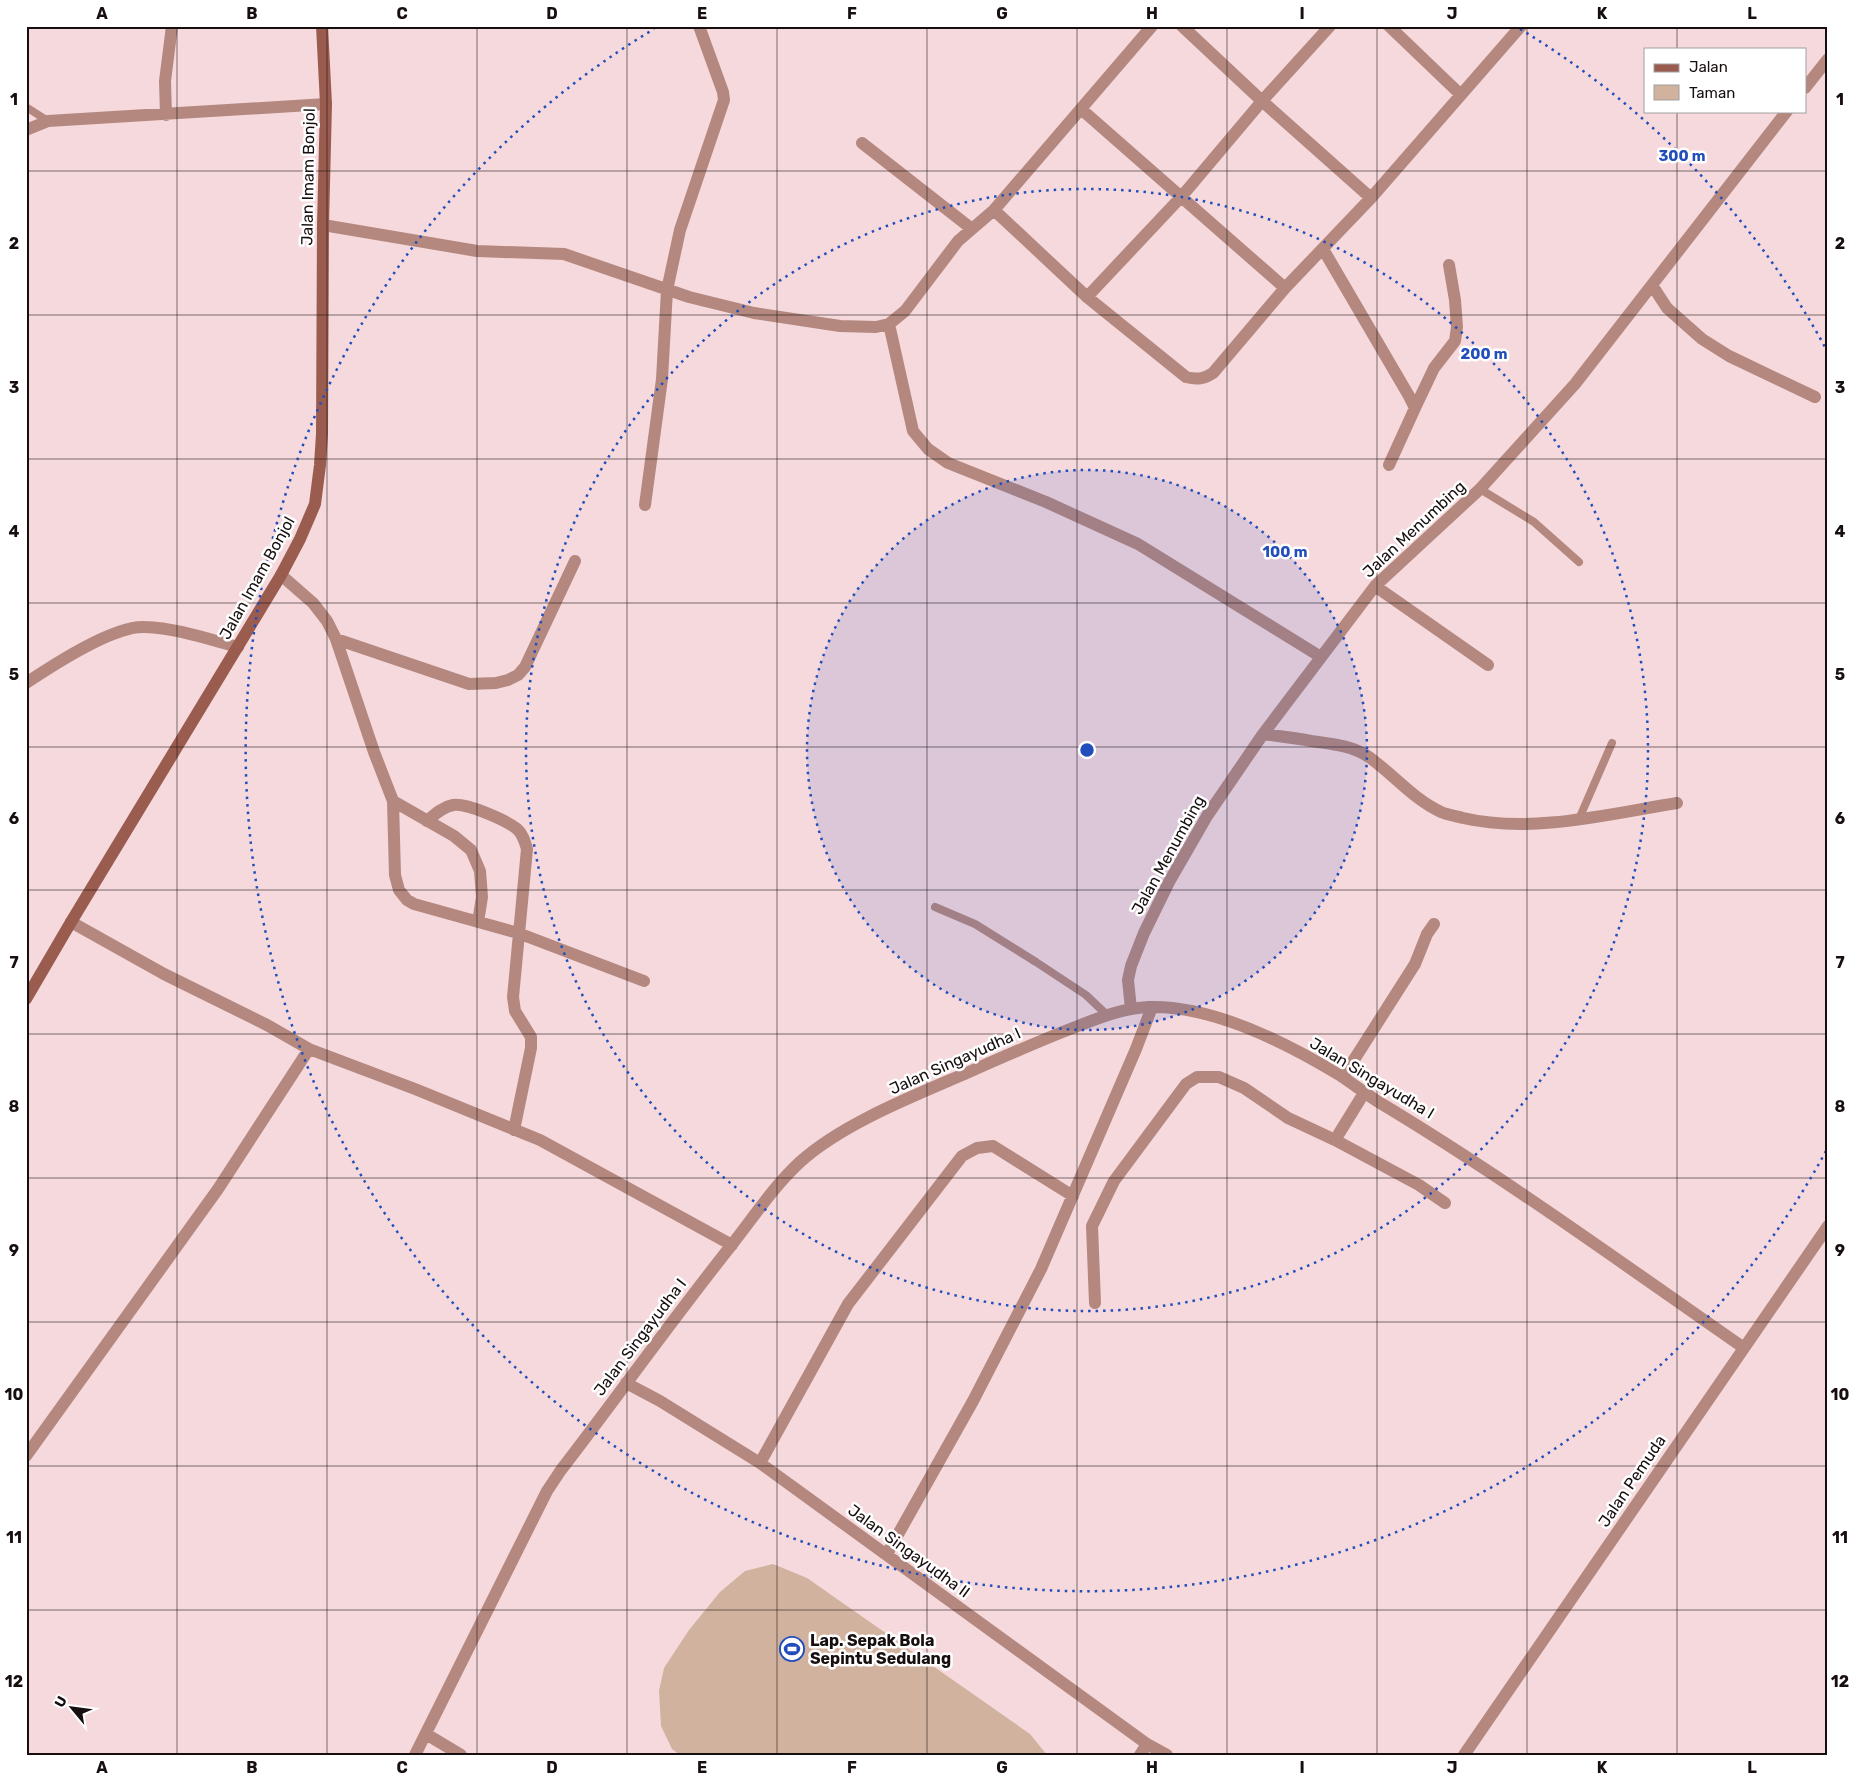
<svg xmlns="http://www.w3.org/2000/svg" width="1854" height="1781" viewBox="0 0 1854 1781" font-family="Rubik,sans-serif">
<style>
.green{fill:#d1b29f}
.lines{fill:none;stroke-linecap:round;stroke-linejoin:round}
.service{stroke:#b4887f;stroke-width:8}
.minor{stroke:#b4887f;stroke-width:12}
.secondary{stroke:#9b5c50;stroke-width:12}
.grid{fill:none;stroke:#170e0f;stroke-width:1;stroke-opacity:0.55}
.ring{fill:none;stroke:#224ebc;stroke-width:2.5;stroke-dasharray:2.5 5}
.labels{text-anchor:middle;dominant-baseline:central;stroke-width:5;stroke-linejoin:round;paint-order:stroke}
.street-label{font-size:16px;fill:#170e0f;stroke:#fff}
.poi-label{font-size:16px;font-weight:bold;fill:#170e0f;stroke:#fff;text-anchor:start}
.centre{fill:#224ebc;stroke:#fff;stroke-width:2.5}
.ring-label{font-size:15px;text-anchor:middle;font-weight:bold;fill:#224ebc;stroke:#fff;stroke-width:5;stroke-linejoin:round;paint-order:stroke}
.neatline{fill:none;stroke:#170e0f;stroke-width:2}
.grid-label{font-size:16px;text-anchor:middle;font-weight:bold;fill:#170e0f}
</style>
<rect width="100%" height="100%" fill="#f5d9dc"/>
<path class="green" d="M 773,1564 L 807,1578 L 1030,1734 L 1047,1755 L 680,1755 L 672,1749 L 661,1726 L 659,1691 L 664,1668 L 689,1630 L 720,1592 L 745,1571 Z"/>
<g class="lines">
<path class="service" d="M 26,107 L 48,121
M 1480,489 L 1534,522 L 1579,562
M 1579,819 L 1612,743
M 935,907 L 975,924 L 1036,962 L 1086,995 L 1107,1015"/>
<path class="minor" d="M 1182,26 L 1262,101 L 1371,198
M 1389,26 L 1461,95
M 1805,88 L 1828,59
M 1081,109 L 1285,288
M 166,115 L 165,81 L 172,26
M 26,130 L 48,121 L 326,104
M 862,143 L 972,229
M 994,210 L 1152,26
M 323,225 L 477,251 L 564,254 L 689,297 L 754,313 L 840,326 L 876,327 L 889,324 L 905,311 L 958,241 L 994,210 L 1087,297 L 1186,377 C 1197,380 1204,379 1213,373 L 1285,288 L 1371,198 L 1521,26
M 1323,249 L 1409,396 L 1415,408 L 1389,465
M 1652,285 L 1667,308 L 1702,339 L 1729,356 L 1815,397
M 1087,297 L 1182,196 L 1262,101 L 1330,26
M 889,324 L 913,431 L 928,449 L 948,463 L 1046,502 L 1138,544 L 1321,657
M 1415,408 L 1434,368 L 1455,341 L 1457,327 L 1455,300 L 1449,265
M 645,505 L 662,379 L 667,290 L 680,230 L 724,100 L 723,92 L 699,26
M 281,575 L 313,603 L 327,621 L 336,639 L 374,752 L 393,801 L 395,875 L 399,890 L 407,900 L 414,904 L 518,933 L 644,981
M 1375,586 L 1488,665
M 336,639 L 469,684 L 496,683 L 508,680 L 518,675 L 525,667 L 575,561
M 26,683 C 53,665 114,625 145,627 C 176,628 208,639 238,647
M 1263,734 C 1279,736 1295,738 1311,741 C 1331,744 1351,745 1369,757 C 1394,775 1413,799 1441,812 C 1448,815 1456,816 1463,818 C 1532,834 1609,814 1677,803
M 393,801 L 454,836 L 471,850 L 480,871 L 482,897 L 478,922
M 427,821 C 434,815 442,807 453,805 C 467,803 506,820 517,829 C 523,834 525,842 527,849 L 513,997 L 515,1011 L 531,1037 L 531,1048 L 514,1130
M 71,922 L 164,974 L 267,1025 L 309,1049 L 415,1089 L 540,1140 L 732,1245
M 1131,1009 L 1128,980 L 1131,966 L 1144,933 L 1169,882 L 1207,816 L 1263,734 L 1375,586 L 1480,489 L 1575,384 L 1787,111
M 1343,1077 L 1415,964 L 1427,934 L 1434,924
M 1335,1140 L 1419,1185 L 1445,1203
M 1095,1303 L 1092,1226 L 1114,1181 L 1186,1084 L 1197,1077 L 1219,1077 L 1244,1088 L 1288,1118 L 1335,1140 L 1364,1093
M 626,1383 L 660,1401 L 760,1463 L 1147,1744 L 1167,1755
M 26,1456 L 218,1189 L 309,1049
M 760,1463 L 848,1304 L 962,1156 L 977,1148 L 993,1146 L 1073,1196
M 887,1554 L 973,1401 L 1041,1269 L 1136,1049 L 1152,1007
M 426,1734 L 461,1755
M 415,1755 L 547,1491 L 561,1470 C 618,1396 672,1320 730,1247 C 753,1218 773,1187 800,1162 C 843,1123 916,1095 969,1072 C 1005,1056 1041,1040 1078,1026 C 1101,1017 1124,1008 1149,1007 C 1213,1005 1287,1043 1341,1076 C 1353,1084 1365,1093 1377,1101 C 1504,1177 1623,1264 1744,1348
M 1140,1755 L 1147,1744
M 1464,1755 L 1828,1226"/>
<path class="secondary" d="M 26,999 L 71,922 L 281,575 L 300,539 L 315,504 L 320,465 L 322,434 L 323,225 L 326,104 L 322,26"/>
</g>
<path class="grid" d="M 177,26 L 177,1755M 327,26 L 327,1755M 477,26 L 477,1755M 627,26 L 627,1755M 777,26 L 777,1755M 927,26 L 927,1755M 1077,26 L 1077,1755M 1227,26 L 1227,1755M 1377,26 L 1377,1755M 1527,26 L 1527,1755M 1677,26 L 1677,49M 1677,111 L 1677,1755M 26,171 L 1828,171M 26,315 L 1828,315M 26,459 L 1828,459M 26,603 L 1828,603M 26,747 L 1828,747M 26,890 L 1828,890M 26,1034 L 1828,1034M 26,1178 L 1828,1178M 26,1322 L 1828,1322M 26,1466 L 1828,1466M 26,1610 L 1828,1610"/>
<circle cx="1087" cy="750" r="280" fill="#224ebc" fill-opacity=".12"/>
<g class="ring">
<circle cx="1087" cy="750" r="280"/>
<circle cx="1087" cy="750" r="561"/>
<path d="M1826 1151A841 841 0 1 1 654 29M1520 29A841 841 0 0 1 1826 349"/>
</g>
<defs>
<symbol id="stadium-ring" viewBox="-11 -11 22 22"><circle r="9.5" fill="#fff" stroke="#224ebc" stroke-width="1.5"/><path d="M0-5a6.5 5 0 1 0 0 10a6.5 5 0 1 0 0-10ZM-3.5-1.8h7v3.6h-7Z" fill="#224ebc"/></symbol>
</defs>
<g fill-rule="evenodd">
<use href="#stadium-ring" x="778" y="1635" width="28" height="28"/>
</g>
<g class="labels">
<g class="street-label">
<text transform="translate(308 177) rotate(-89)">Jalan Imam Bonjol</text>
<text transform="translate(1414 529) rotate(-43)">Jalan Menumbing</text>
<text transform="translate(257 578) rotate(-61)">Jalan Imam Bonjol</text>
<text transform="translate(1168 855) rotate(-61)">Jalan Menumbing</text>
<text transform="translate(955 1061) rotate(-24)">Jalan Singayudha I</text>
<text transform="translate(1372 1078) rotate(31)">Jalan Singayudha I</text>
<text transform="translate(640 1337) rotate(-53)">Jalan Singayudha I</text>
<text transform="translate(1632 1481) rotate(-56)">Jalan Pemuda</text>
<text transform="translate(909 1551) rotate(36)">Jalan Singayudha II</text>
</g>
<g class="poi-label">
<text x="810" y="1640">Lap. Sepak Bola<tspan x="810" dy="18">Sepintu Sedulang</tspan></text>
</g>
</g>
<circle cx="1087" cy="750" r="8" class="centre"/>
<g class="ring-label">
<text x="1682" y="161">300 m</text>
<text x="1484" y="359">200 m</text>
<text x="1285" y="557">100 m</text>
</g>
<rect width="1854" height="1781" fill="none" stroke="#ffffff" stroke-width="55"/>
<rect x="1644" y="48" width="162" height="65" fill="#ffffff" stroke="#a29f9f"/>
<rect x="1654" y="64" width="25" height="8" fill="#9b5c50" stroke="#a29f9f"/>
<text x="1689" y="72" font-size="15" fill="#170e0f">Jalan</text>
<rect x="1654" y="85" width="25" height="15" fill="#d1b29f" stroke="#a29f9f"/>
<text x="1689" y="98" font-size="15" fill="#170e0f">Taman</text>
<g transform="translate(72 1708) rotate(299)" stroke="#ffffff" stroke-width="4" paint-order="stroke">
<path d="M0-4L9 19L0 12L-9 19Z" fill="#170e0f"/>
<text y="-8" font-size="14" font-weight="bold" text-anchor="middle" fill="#170e0f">U</text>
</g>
<rect x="28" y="28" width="1798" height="1726" class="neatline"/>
<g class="grid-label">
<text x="102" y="19">A</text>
<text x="252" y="19">B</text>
<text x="402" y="19">C</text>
<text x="552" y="19">D</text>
<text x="702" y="19">E</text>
<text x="852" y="19">F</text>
<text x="1002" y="19">G</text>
<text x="1152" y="19">H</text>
<text x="1302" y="19">I</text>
<text x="1452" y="19">J</text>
<text x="1602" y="19">K</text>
<text x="1752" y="19">L</text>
<text x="14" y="105">1</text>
<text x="1840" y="105">1</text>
<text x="14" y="249">2</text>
<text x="1840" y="249">2</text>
<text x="14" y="393">3</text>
<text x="1840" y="393">3</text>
<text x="14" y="537">4</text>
<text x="1840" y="537">4</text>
<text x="14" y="680">5</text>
<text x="1840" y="680">5</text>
<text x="14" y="824">6</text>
<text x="1840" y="824">6</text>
<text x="14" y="968">7</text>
<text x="1840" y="968">7</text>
<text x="14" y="1112">8</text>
<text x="1840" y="1112">8</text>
<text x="14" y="1256">9</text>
<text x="1840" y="1256">9</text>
<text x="14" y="1400">10</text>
<text x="1840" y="1400">10</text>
<text x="14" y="1543">11</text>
<text x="1840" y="1543">11</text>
<text x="14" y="1687">12</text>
<text x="1840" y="1687">12</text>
<text x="102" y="1773">A</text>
<text x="252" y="1773">B</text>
<text x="402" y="1773">C</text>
<text x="552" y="1773">D</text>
<text x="702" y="1773">E</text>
<text x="852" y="1773">F</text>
<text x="1002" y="1773">G</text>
<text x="1152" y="1773">H</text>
<text x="1302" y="1773">I</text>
<text x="1452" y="1773">J</text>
<text x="1602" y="1773">K</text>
<text x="1752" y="1773">L</text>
</g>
</svg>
